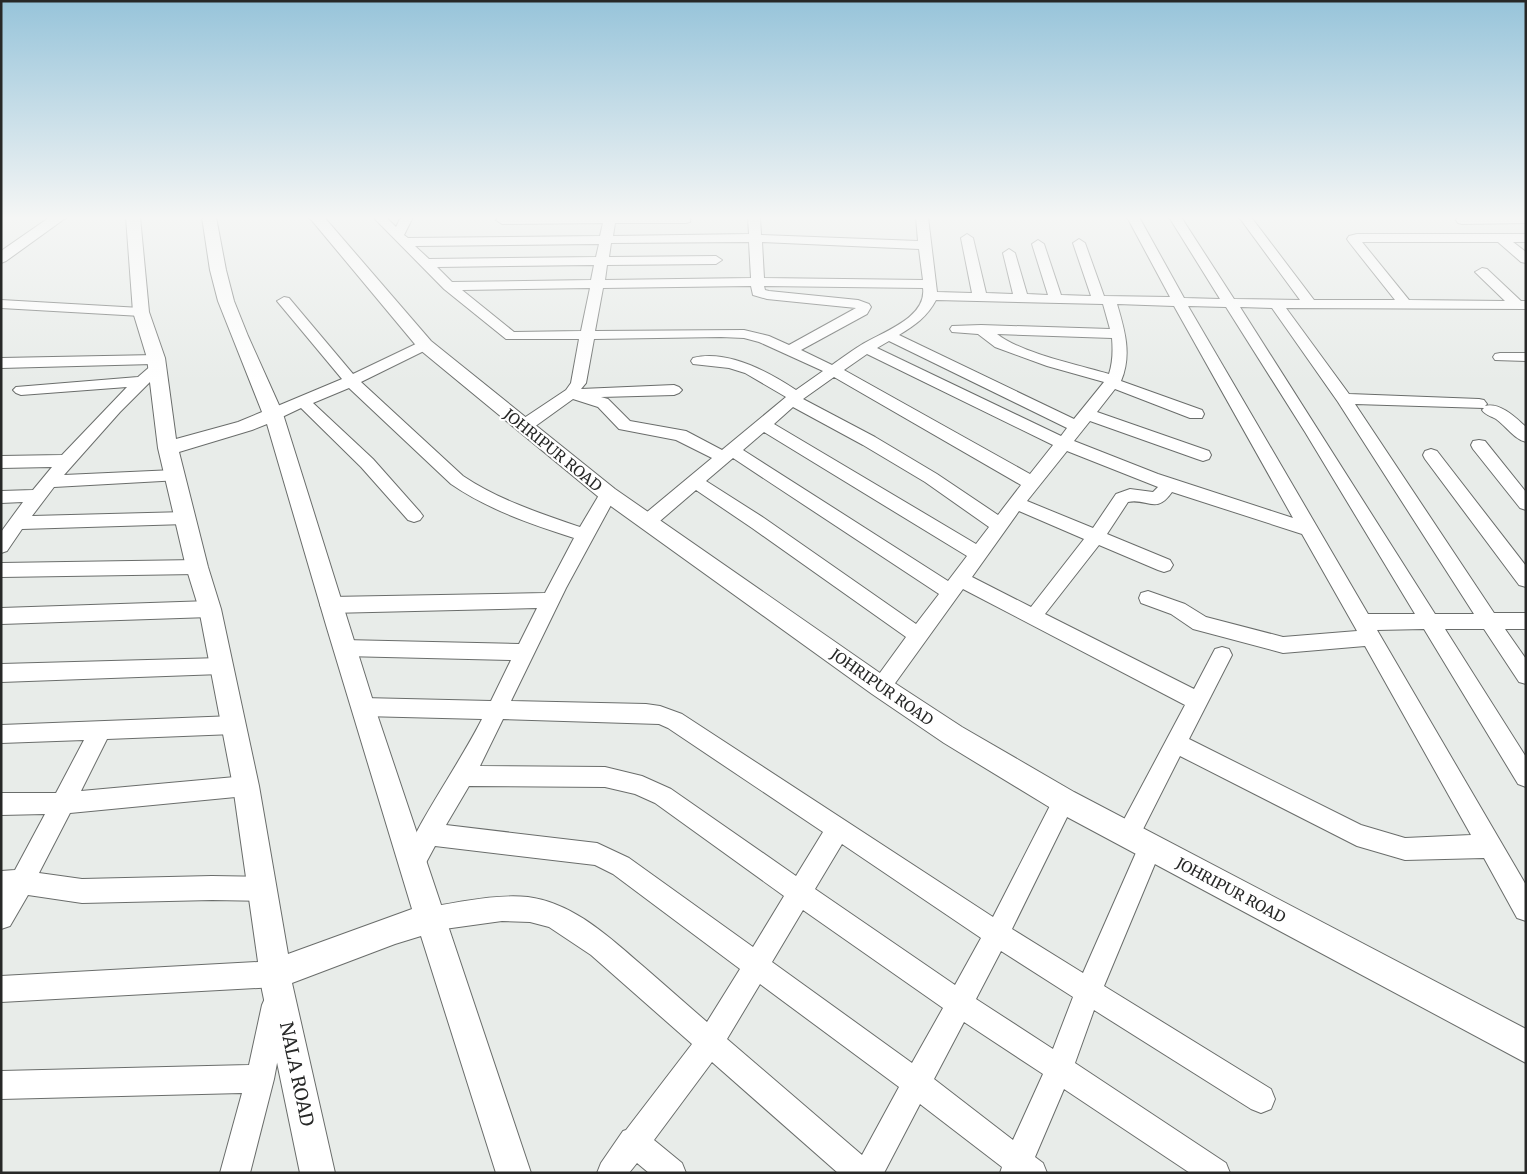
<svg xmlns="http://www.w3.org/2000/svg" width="1527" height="1174" viewBox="0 0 1527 1174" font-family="Merriweather,serif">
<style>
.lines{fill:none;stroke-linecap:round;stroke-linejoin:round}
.minor-casing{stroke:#6a6d6b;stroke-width:2}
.tertiary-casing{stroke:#6a6d6b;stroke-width:2}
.minor{fill:#fff;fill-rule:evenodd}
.tertiary{fill:#fff;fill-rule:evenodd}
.labels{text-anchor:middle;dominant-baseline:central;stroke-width:4;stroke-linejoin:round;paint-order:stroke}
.street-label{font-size:15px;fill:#272827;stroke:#fff}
.near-street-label{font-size:18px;fill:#272827;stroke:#fff}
</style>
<rect width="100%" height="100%" fill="#e8ece9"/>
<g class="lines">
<defs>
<path id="minor" d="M 373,217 L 386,217 L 396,227 L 401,217 L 413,217 L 404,235 L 408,238 L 600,236 L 603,223 L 502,224 L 496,220 L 499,217 L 691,217 L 690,222 L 686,223 L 615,223 L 613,236 L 749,234 L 748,217 L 760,217 L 761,235 L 918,241 L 916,217 L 928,217 L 937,292 L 972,293 L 961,238 L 967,234 L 973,238 L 986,293 L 1013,294 L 1003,253 L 1009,249 L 1015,253 L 1027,294 L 1048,295 L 1032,244 L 1038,240 L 1044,244 L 1061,295 L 1091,296 L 1073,243 L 1079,239 L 1085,243 L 1104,296 L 1170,297 L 1127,217 L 1139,217 L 1184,298 L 1220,299 L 1169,217 L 1181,217 L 1234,299 L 1300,300 L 1239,217 L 1251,217 L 1314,300 L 1395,300 L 1349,242 L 1347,239 L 1349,236 L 1357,234 L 1526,234 L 1526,242 L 1513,242 L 1526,252 L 1526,263 L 1521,262 L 1498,242 L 1362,242 L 1409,300 L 1505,301 L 1475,272 L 1482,268 L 1487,269 L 1521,301 L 1526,301 L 1526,309 L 1286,308 L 1349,394 L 1479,399 L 1484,400 L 1487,404 L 1485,406 C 1500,402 1516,418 1526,427 L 1526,442 C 1514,439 1506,426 1496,419 C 1491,416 1485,415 1482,410 L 1484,408 L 1355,404 L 1494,613 L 1526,613 L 1526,629 L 1505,629 L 1526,659 L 1526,684 L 1519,682 L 1484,629 L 1445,629 L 1526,757 L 1526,787 L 1518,784 L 1424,629 L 1377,630 L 1526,885 L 1526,921 L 1517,918 L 1484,858 L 1405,860 L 1357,846 L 1180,756 L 1136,843 L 1128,846 L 1120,843 L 1116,835 L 1120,827 L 1185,705 L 963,589 L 888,693 L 881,696 L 874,693 L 871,687 L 874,681 L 906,637 L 752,528 L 696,490 L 653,527 L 647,528 L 641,527 L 638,522 L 641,517 L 712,458 L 676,440 L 619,429 L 598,407 L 573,399 L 530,430 L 524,431 L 518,430 L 516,426 L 518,422 L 566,390 L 571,383 L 579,339 L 506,339 L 444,289 ZM 749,242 L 751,278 L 605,280 L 607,265 L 716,264 L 722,260 L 716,256 L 609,257 L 611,243 ZM 762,242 L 919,249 L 923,280 L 764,278 ZM 599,244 L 596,257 L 429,259 L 415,246 ZM 594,265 L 591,280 L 452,282 L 437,267 ZM 751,286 L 753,295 L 767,299 L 856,308 L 789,345 L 769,336 L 744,330 L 595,331 L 603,288 ZM 764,286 L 923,288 C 927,318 882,332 861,345 C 851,351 842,358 832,365 L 801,350 L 867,314 L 871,307 L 869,304 L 858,300 L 769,291 L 765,290 ZM 590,288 L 581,331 L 514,332 L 462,290 ZM 936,300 L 1103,304 L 1110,329 L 981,325 L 952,326 L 950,329 L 952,332 L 978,334 L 995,347 L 1047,366 L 1104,382 L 1074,419 L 899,335 C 915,325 927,317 936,300 ZM 1117,304 L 1174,306 L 1293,518 L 1158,474 L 1074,441 L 1090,421 L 1197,459 L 1203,461 L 1209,459 L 1211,455 L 1209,451 L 1097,412 L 1115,389 L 1190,418 L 1202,418 L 1204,414 L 1202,410 L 1121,381 C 1132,355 1125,331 1117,304 ZM 1188,306 L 1226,307 L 1305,432 L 1415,614 L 1368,614 ZM 1240,307 L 1272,308 L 1338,402 L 1474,614 L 1435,614 ZM 997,334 L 1112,338 C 1113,350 1113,362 1109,374 C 1078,365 1021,353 997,334 ZM 721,337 L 744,338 L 759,342 L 823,371 L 796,390 C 769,372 727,349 693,358 L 691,361 L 693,364 L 729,368 L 745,373 L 786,397 L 722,450 L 686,431 L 630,421 L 608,399 L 601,397 L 674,395 L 679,393 L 682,390 L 679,387 L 674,385 L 581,389 L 586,383 L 594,339 ZM 889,341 L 1067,428 L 1061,436 L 877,348 ZM 867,354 L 1053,445 L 1030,474 L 844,370 ZM 834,377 L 1021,485 L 998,515 L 937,474 L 875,437 L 803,399 ZM 793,407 L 863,445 L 925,482 L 989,527 L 976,544 L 774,424 ZM 764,432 L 967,556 L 948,581 L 743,450 ZM 1067,451 L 1158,487 L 1153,492 L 1130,489 L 1116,494 L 1093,528 L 1027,501 ZM 733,458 L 939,594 L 916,624 L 764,518 L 706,481 ZM 1172,492 L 1302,534 L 1357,631 L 1283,637 L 1206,617 L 1185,604 L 1148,591 L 1141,593 L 1139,598 L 1141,603 L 1171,614 L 1193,629 L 1283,653 L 1365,646 L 1471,835 L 1405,838 L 1361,825 L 1189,739 L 1232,655 L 1229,649 L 1222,647 L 1215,649 L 1194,689 L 1045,614 L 1099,545 L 1158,570 L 1164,572 L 1170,570 L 1173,565 L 1170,560 L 1107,534 L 1128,502 C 1148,498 1156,515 1172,492 ZM 1019,511 L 1084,539 L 1031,607 L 972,577 Z
M 1458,217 L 1526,217 L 1526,223 L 1462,224 L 1458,223 L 1456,220 Z
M 284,297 L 289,298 L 353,374 L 420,342 L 430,342 L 432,345 L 430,348 L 361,382 L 463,476 C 499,500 539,513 580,527 L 602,490 L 608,488 L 614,490 L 617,494 L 566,588 L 511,701 L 646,704 L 660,706 L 682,714 L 993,917 L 1056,794 L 1064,790 L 1072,794 L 1075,801 L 1012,929 L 1083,973 L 1142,839 L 1150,836 L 1158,839 L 1162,847 L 1104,986 L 1271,1089 L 1275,1099 L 1271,1109 L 1261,1113 L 1251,1109 L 1094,1010 L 1075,1063 L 1226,1163 L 1230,1173 L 1190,1173 L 1064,1089 L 1035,1157 L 1043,1163 L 1047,1173 L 1000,1173 L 1002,1167 L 920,1104 L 884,1173 L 838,1173 L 712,1062 L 654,1140 L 682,1163 L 686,1173 L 649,1173 L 637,1163 L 629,1173 L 597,1173 L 601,1163 L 623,1131 L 626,1130 L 692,1044 L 591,955 L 549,927 L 530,922 L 502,921 L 430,931 L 421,928 L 418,919 L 421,910 L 430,907 C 462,902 495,894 528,897 C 574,903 610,938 644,967 C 665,985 686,1004 707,1022 L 740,969 L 613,874 L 595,865 L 435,846 L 421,872 L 413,876 L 405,872 L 401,864 C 423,813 457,768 482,719 L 363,716 L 356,713 L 353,707 L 356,701 L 363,698 L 491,701 L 511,660 L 344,656 L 337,654 L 334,648 L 337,642 L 344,640 L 519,644 L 537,608 L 330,613 L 323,610 L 320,605 L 323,600 L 330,597 L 545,593 L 574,538 C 531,524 489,510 451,484 L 349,388 L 313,403 L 373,459 L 420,512 L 423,516 L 420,520 L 414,522 L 408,520 L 361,467 L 301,408 L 280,418 L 268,418 L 266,414 L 268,410 L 342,379 L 277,301 ZM 503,719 L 659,724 L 668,728 L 823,832 L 796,876 L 671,789 L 642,776 L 605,767 L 480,766 ZM 469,786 L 605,787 L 635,794 L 655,803 L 784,896 L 753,947 L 629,858 L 597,843 L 446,825 ZM 842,844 L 981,938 L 955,985 L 815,889 ZM 803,910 L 943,1008 L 912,1063 L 772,962 ZM 1001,951 L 1073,997 L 1053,1049 L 976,999 ZM 760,984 L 899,1087 L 862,1155 L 727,1039 ZM 964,1022 L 1043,1074 L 1013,1140 L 934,1079 Z
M 1,300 L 141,308 L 148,312 L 141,316 L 1,308 Z
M 1500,353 L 1526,353 L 1526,361 L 1495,360 L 1493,357 L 1495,354 Z
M 156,355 L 161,356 L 163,359 L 159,363 L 164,367 L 162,370 L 120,412 L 64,475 L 174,470 L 180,472 L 182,476 L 180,480 L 54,487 L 32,516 L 186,512 L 192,514 L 195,518 L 192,522 L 186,524 L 22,529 L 7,551 L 1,553 L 1,532 L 23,502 L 1,503 L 1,491 L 33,490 L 52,467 L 1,468 L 1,456 L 62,455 L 127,387 L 21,395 L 16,393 L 13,390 L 16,387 L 138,377 L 153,364 L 1,368 L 1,358 Z
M 1479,440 L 1485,441 L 1526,492 L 1526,510 L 1520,508 L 1473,449 L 1471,445 L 1473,441 Z
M 1431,449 L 1437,451 L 1526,566 L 1526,587 L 1519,585 L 1425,459 L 1423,455 L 1425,451 Z
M 197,560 L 204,562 L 206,567 L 204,572 L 197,574 L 1,577 L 1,563 Z
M 210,601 L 217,604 L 220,609 L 217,614 L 210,617 L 1,624 L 1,608 Z
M 221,658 L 228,660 L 231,666 L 228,672 L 221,674 L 1,682 L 1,664 Z
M 234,716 L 241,718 L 245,725 L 241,732 L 234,734 L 107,739 L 81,791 L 246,776 L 254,779 L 257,786 L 254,793 L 246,796 L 70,813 L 39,873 L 82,879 L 212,876 L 263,877 L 272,880 L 275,889 L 272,898 L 263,901 L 212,900 L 82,903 L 28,895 L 10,926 L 1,929 L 1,871 L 15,870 L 45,814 L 1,815 L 1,793 L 56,793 L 84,740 L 1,743 L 1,725 Z
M 276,961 L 285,965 L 289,974 L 285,983 L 276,987 L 1,1002 L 1,976 Z
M 275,992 L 284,996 L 288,1005 L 274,1079 L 250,1173 L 220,1173 L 242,1093 L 1,1099 L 1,1071 L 249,1065 L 262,1005 L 266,996 Z"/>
<path id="tertiary" d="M 50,217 L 67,217 L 6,261 L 1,263 L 1,251 Z
M 126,217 L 140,217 L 149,312 L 165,358 L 176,439 L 238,422 L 262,412 L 218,301 L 210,270 L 202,217 L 216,217 L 226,270 L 234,301 L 248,336 L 283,414 L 378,717 L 531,1173 L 496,1173 L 421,936 L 395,944 L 292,983 L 335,1173 L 300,1173 L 262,990 L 233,786 L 199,609 L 186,567 L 158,448 L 147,358 L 133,312 ZM 267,424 L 326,625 L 412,909 L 288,954 L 259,786 L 221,609 L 208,567 L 179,452 L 252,430 Z
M 309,217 L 324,217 L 431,341 L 615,489 L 890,680 L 962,727 L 1074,792 L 1526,1029 L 1526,1063 L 1054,810 L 944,743 L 872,694 L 601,499 L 419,349 Z"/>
</defs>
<use href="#minor" class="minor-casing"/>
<use href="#tertiary" class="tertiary-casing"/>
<use href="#minor" class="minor"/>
<use href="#tertiary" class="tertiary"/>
</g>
<linearGradient id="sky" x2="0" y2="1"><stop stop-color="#97c4da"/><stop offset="0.57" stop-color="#f5f6f5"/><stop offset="1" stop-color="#f5f6f5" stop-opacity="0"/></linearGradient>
<rect width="1527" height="382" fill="url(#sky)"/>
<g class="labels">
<g class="street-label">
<text transform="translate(553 450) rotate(39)">JOHRIPUR ROAD</text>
<text transform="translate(882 687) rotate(35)">JOHRIPUR ROAD</text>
<text transform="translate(1231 890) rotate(28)">JOHRIPUR ROAD</text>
</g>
<g class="near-street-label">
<text transform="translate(297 1074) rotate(78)">NALA ROAD</text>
</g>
</g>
<rect width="1527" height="1174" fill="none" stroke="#272827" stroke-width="5"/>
</svg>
